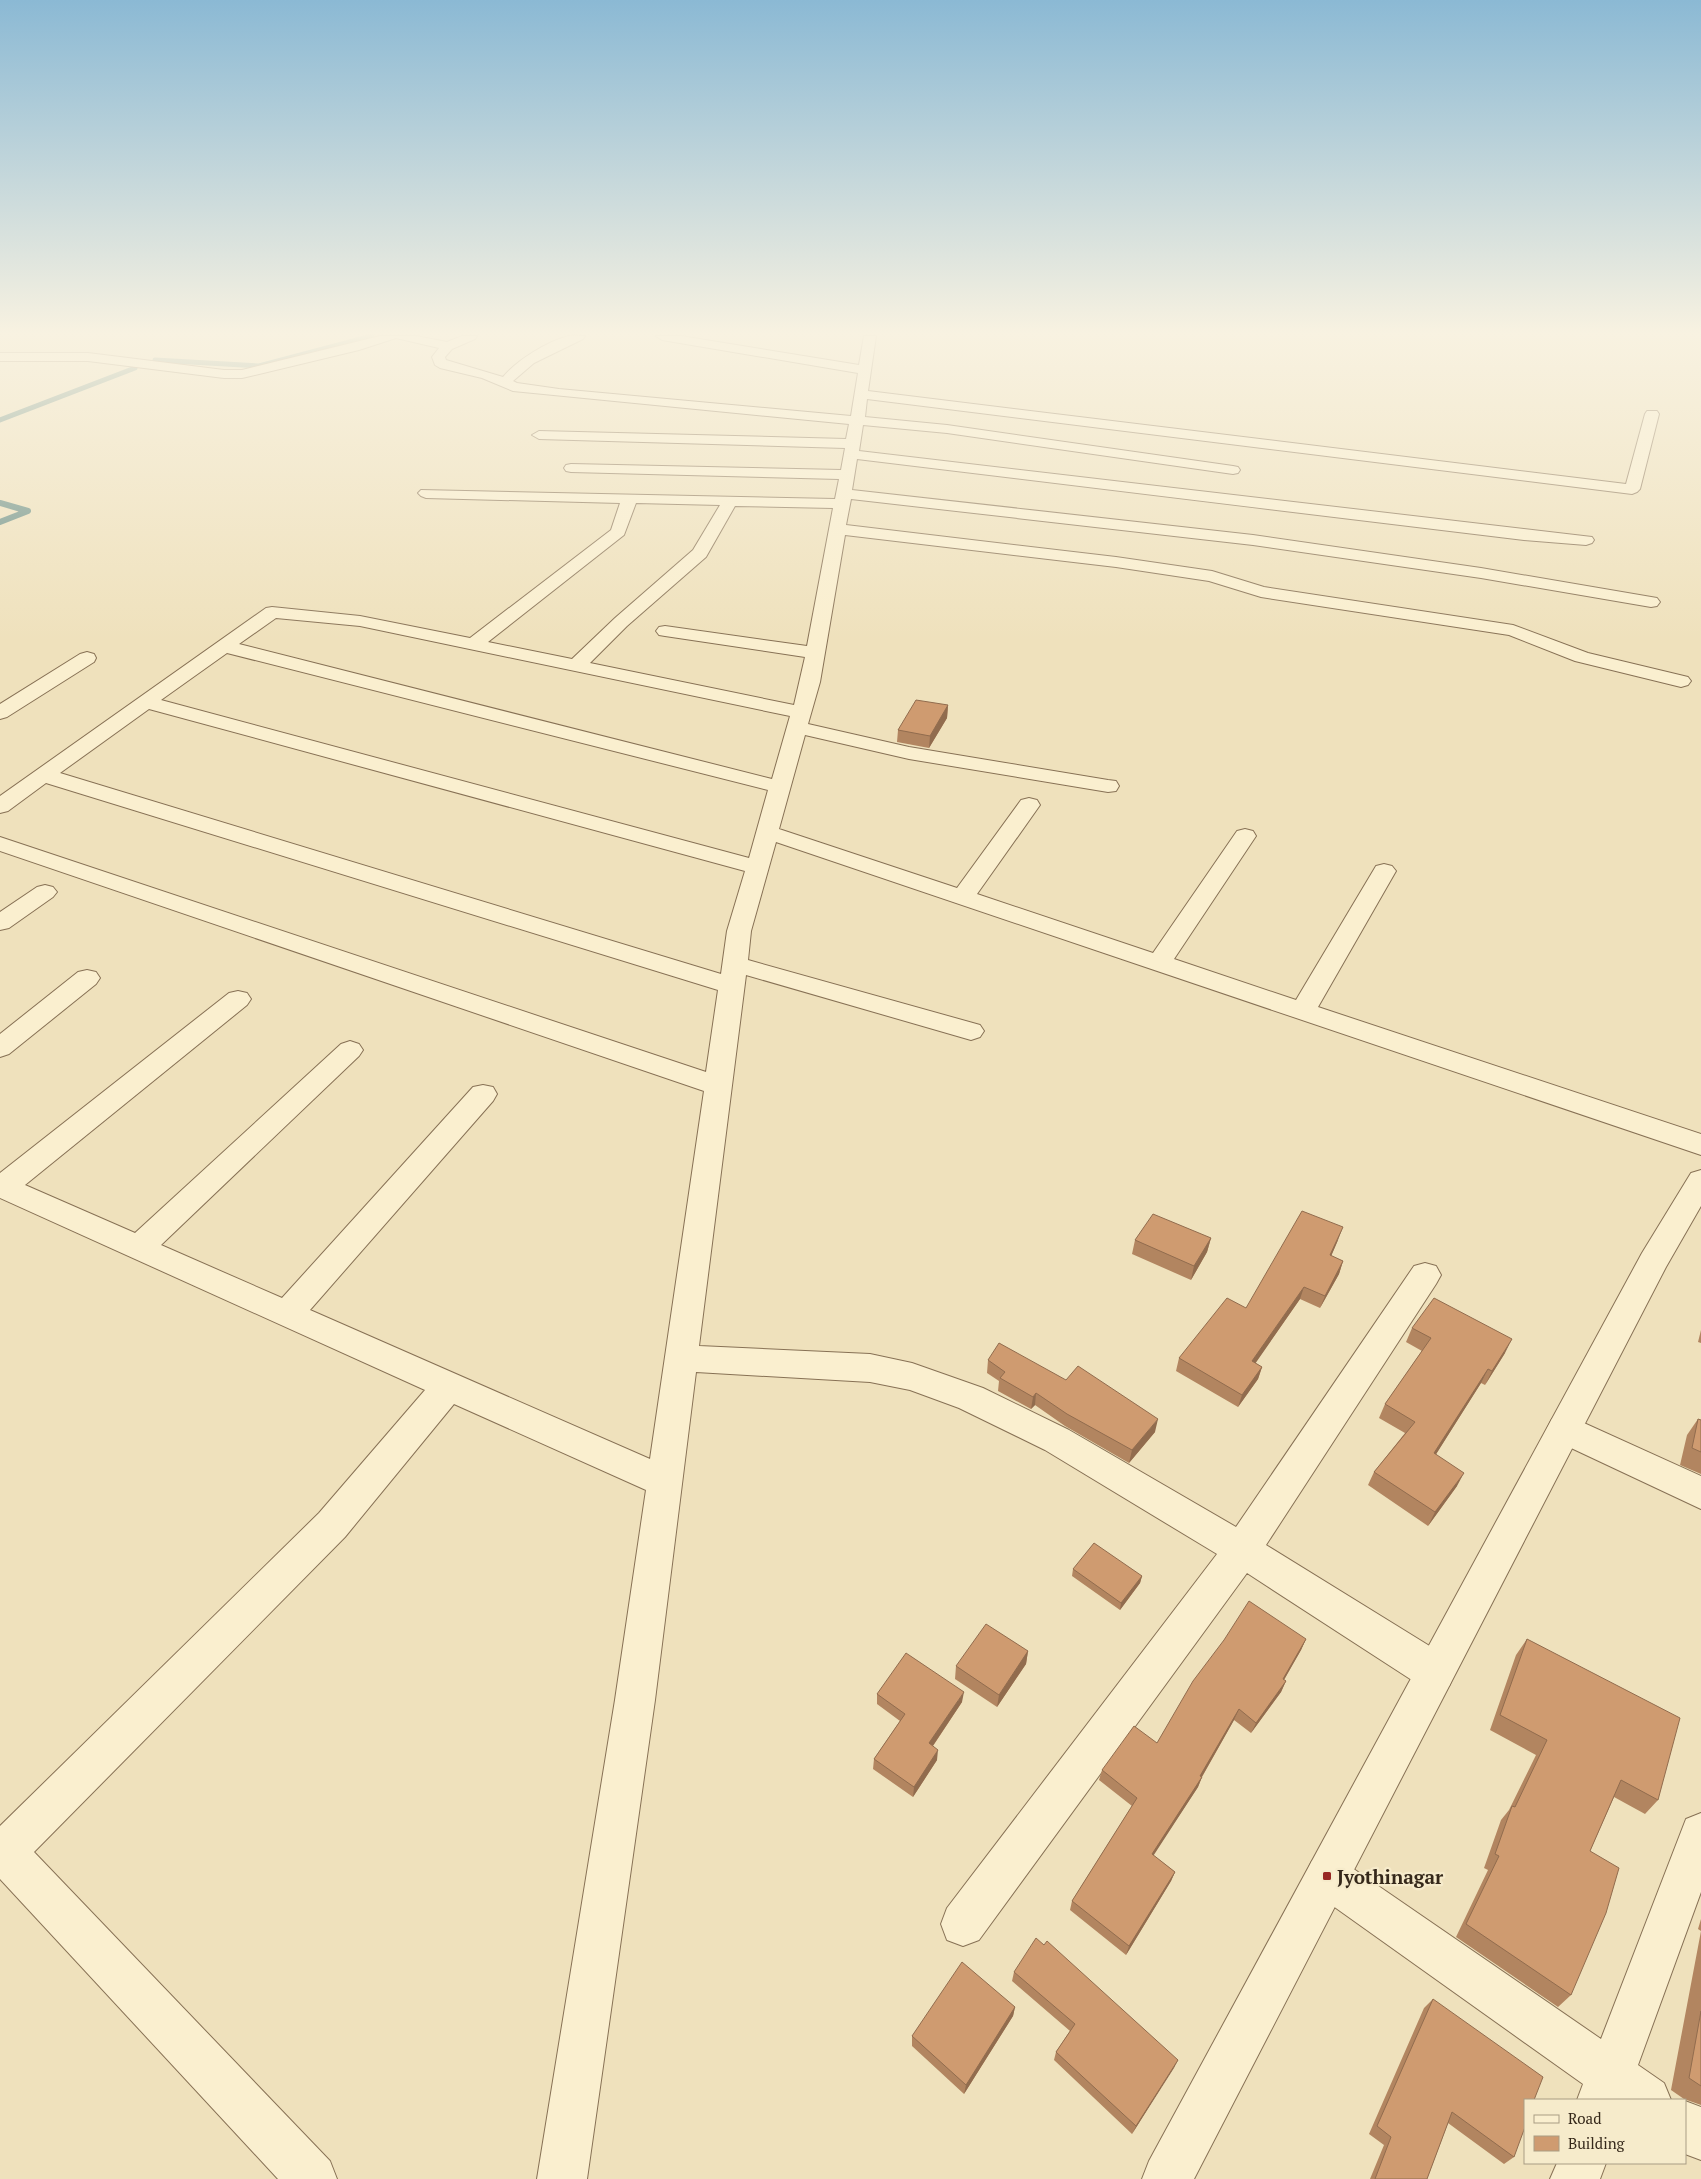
<svg xmlns="http://www.w3.org/2000/svg" width="1701" height="2179" viewBox="0 0 1701 2179" font-family="'PT Serif',serif">
<style>
.lines{fill:none;stroke-linecap:round;stroke-linejoin:round}
.stream-far1{stroke:#678d85;stroke-width:5}
.stream{stroke:#678d85;stroke-width:6}
.minor-casing{stroke:#877155;stroke-width:2}
.tertiary-casing{stroke:#877155;stroke-width:2}
.minor{fill:#faefcf;fill-rule:evenodd}
.tertiary{fill:#faefcf;fill-rule:evenodd}
.wall{fill:#b28560}
.shaded-wall{fill:#916c4e}
.building{fill:#cf9b70;stroke:#916c4e}
.poi-dot{fill:#972723;stroke:#f6ebcb;stroke-width:2}
.labels{text-anchor:middle;dominant-baseline:central;stroke-width:4.5;stroke-linejoin:round;paint-order:stroke}
.near-poi-label{font-size:19px;font-weight:bold;fill:#35281a;stroke:#f6ebcb;text-anchor:start}
</style>
<rect width="100%" height="100%" fill="#efe1bc"/>
<g class="lines">
<path class="stream-far1" d="M 155,360 L 259,366 L 372,336
M 0,420 L 135,368"/>
<path class="stream" d="M 0,503 L 28,511 L 0,522"/>
<defs>
<path id="minor" d="M 380,336 L 416,336 L 447,342 L 462,336 L 477,336 L 475,339 L 452,349 L 445,357 L 446,360 L 503,377 C 517,360 548,341 569,336 C 574,335 580,336 585,336 L 583,339 L 534,363 L 513,381 L 517,383 L 559,389 L 851,416 L 858,373 L 662,340 L 656,336 L 681,336 L 859,365 L 864,336 L 876,336 L 868,391 L 1626,484 L 1645,414 L 1647,411 L 1657,411 L 1659,414 L 1640,489 L 1637,492 L 1632,494 L 867,399 L 865,417 L 947,425 L 1233,466 L 1238,467 L 1240,470 L 1238,473 L 1233,474 L 947,433 L 863,425 L 859,451 L 1592,537 L 1594,540 L 1592,543 L 1586,545 L 1524,540 L 857,459 L 852,490 L 1253,535 L 1481,568 L 1657,598 L 1660,602 L 1657,606 L 1651,607 L 1481,578 L 1253,545 L 851,499 L 846,525 L 1116,557 L 1212,571 L 1264,587 L 1513,625 L 1588,653 L 1688,677 L 1691,681 L 1688,685 L 1681,687 L 1575,661 L 1509,635 L 1261,597 L 1209,581 L 1116,567 L 845,535 L 820,682 L 808,724 L 909,747 L 1108,780 L 1116,781 L 1119,786 L 1116,791 L 1108,792 L 909,759 L 805,735 L 779,829 L 957,888 L 1021,800 L 1029,798 L 1037,800 L 1040,805 L 977,894 L 1153,953 L 1237,831 L 1245,829 L 1253,831 L 1256,836 L 1174,959 L 1296,1000 L 1376,866 L 1384,864 L 1392,866 L 1396,871 L 1318,1007 L 1701,1134 L 1701,1155 L 776,842 L 751,931 L 748,960 L 980,1025 L 984,1031 L 980,1037 L 971,1040 L 746,975 L 699,1346 L 870,1354 L 912,1363 L 983,1388 L 1069,1430 L 1236,1527 L 1414,1266 L 1425,1263 L 1436,1266 L 1441,1275 L 1436,1284 L 1266,1545 L 1449,1658 L 1455,1672 L 1449,1686 L 1435,1691 L 1421,1686 L 1247,1573 L 979,1940 L 963,1946 L 947,1940 L 941,1924 L 947,1908 L 1217,1554 L 1045,1450 L 959,1408 L 910,1390 L 870,1382 L 696,1372 L 655,1700 L 587,2179 L 537,2179 L 615,1700 L 646,1490 L 454,1404 L 345,1537 L 34,1852 L 330,2161 L 337,2179 L 278,2179 L 0,1879 L 0,1826 L 319,1513 L 425,1390 L 0,1198 L 0,1173 L 229,993 L 238,991 L 247,993 L 251,999 L 247,1005 L 25,1185 L 135,1233 L 341,1044 L 350,1041 L 359,1044 L 363,1050 L 359,1056 L 161,1245 L 282,1298 L 473,1087 L 483,1085 L 493,1087 L 497,1094 L 493,1101 L 310,1310 L 650,1459 L 704,1091 L 0,851 L 0,837 L 706,1072 L 718,990 L 46,783 L 8,811 L 0,813 L 0,796 L 266,608 L 272,607 L 360,616 L 470,638 L 611,530 L 620,503 L 426,498 L 421,496 L 418,493 L 421,490 L 835,499 L 839,479 L 571,472 L 566,471 L 564,468 L 566,465 L 571,464 L 841,470 L 845,448 L 539,439 L 532,435 L 539,431 L 846,439 L 849,424 L 513,391 L 482,378 L 440,368 L 435,365 L 432,357 L 439,348 L 396,338 L 359,350 L 242,378 L 224,378 L 88,361 L 0,361 L 0,353 L 88,353 L 224,370 L 242,370 ZM 636,503 L 720,505 L 693,550 L 615,618 L 572,659 L 488,642 L 624,535 ZM 735,506 L 833,508 L 807,646 L 665,626 L 659,627 L 656,631 L 659,635 L 665,636 L 805,657 L 794,705 L 590,663 L 627,626 L 706,557 ZM 276,618 L 360,626 L 790,716 L 772,779 L 239,644 ZM 227,653 L 768,790 L 749,858 L 161,700 ZM 149,709 L 745,871 L 727,931 L 721,974 L 60,773 Z
M 87,652 L 94,654 L 96,658 L 94,662 L 7,717 L 0,719 L 0,704 L 80,654 Z
M 45,885 L 53,887 L 57,892 L 53,897 L 9,928 L 0,930 L 0,912 L 37,887 Z
M 87,970 L 96,972 L 100,978 L 96,984 L 9,1054 L 0,1057 L 0,1034 L 78,972 Z
M 1564,1414 L 1701,1476 L 1701,1509 L 1552,1439 L 1547,1429 L 1552,1419 Z
M 1701,1813 L 1701,1892 L 1638,2065 L 1664,2083 L 1671,2100 L 1577,2100 L 1583,2084 L 1312,1891 L 1305,1876 L 1312,1861 L 1327,1854 L 1342,1861 L 1601,2039 L 1686,1819 Z
M 1685,2101 L 1701,2107 L 1701,2160 L 1685,2154 Z
M 1557,2163 L 1606,2163 L 1600,2179 L 1550,2179 Z"/>
<path id="tertiary" d="M 1701,1170 L 1701,1206 L 1666,1267 L 1194,2179 L 1142,2179 L 1149,2161 L 1642,1253 L 1691,1173 Z"/>
</defs>
<use href="#minor" class="minor-casing"/>
<use href="#tertiary" class="tertiary-casing"/>
<use href="#minor" class="minor"/>
<use href="#tertiary" class="tertiary"/>
</g>
<path class="wall" d="M 948,705 L 947,718 L 929,748 L 897,742 L 898,730 Z
M 1211,1238 L 1207,1252 L 1191,1280 L 1132,1254 L 1135,1240 Z
M 1338,1240 L 1331,1256 L 1343,1261 L 1339,1274 L 1320,1308 L 1300,1299 L 1255,1363 L 1262,1367 L 1258,1379 L 1238,1407 L 1176,1371 L 1179,1358 Z
M 1412,1328 L 1505,1353 L 1485,1385 L 1481,1383 L 1436,1454 L 1457,1486 L 1428,1526 L 1368,1485 L 1374,1472 L 1405,1433 L 1379,1418 L 1385,1404 L 1422,1351 L 1406,1342 Z
M 1701,1330 L 1701,1343 L 1698,1342 Z
M 988,1360 L 1155,1432 L 1129,1463 L 1065,1426 L 1035,1405 L 1031,1409 L 998,1391 L 999,1381 L 987,1373 Z
M 1698,1419 L 1701,1420 L 1701,1474 L 1680,1465 L 1687,1435 Z
M 1073,1569 L 1142,1576 L 1140,1583 L 1120,1610 L 1072,1576 Z
M 1306,1639 L 1301,1650 L 1284,1680 L 1286,1681 L 1281,1692 L 1251,1733 L 1234,1720 L 1202,1777 L 1198,1787 L 1153,1855 L 1175,1872 L 1171,1881 L 1126,1955 L 1070,1910 L 1072,1901 L 1132,1806 L 1099,1780 L 1102,1770 L 1157,1743 Z
M 1527,1639 L 1658,1800 L 1645,1814 L 1614,1797 L 1590,1851 L 1571,1995 L 1558,2007 L 1456,1937 L 1488,1870 L 1484,1868 L 1501,1820 L 1509,1810 L 1536,1755 L 1490,1730 L 1516,1655 Z
M 1028,1651 L 1026,1664 L 997,1707 L 955,1679 L 956,1666 Z
M 877,1694 L 962,1702 L 933,1746 L 937,1760 L 913,1797 L 873,1769 L 874,1759 L 900,1721 L 877,1704 Z
M 1701,1919 L 1701,2105 L 1684,2099 L 1671,2090 L 1701,1931 L 1698,1929 Z
M 1014,1972 L 1178,2060 L 1132,2134 L 1054,2060 L 1056,2052 L 1070,2031 L 1012,1981 Z
M 1433,1999 L 1514,2157 L 1504,2164 L 1448,2123 L 1427,2179 L 1370,2179 L 1384,2145 L 1369,2134 L 1424,2008 Z
M 1015,2007 L 1013,2016 L 964,2094 L 912,2046 L 912,2036 Z"/>
<path class="shaded-wall" d="M 948,705 L 947,718 L 929,748 L 930,736 Z
M 1343,1227 L 1338,1240 L 1326,1268 L 1330,1255 Z
M 1211,1238 L 1207,1252 L 1191,1280 L 1194,1266 Z
M 1343,1261 L 1339,1274 L 1320,1308 L 1325,1296 Z
M 1304,1287 L 1300,1299 L 1248,1374 L 1252,1361 Z
M 1512,1339 L 1505,1353 L 1485,1385 L 1492,1371 Z
M 1262,1367 L 1258,1379 L 1238,1407 L 1242,1395 Z
M 1488,1369 L 1481,1383 L 1428,1467 L 1434,1453 Z
M 1036,1393 L 1035,1405 L 1031,1409 L 1033,1397 Z
M 1158,1419 L 1155,1432 L 1129,1463 L 1132,1450 Z
M 1464,1473 L 1457,1486 L 1428,1526 L 1435,1512 Z
M 1142,1576 L 1140,1583 L 1120,1610 L 1121,1603 Z
M 1306,1639 L 1301,1650 L 1278,1690 L 1283,1679 Z
M 1028,1651 L 1026,1664 L 997,1707 L 999,1695 Z
M 1286,1681 L 1281,1692 L 1251,1733 L 1256,1723 Z
M 964,1692 L 962,1702 L 928,1753 L 929,1743 Z
M 1239,1709 L 1234,1720 L 1200,1780 L 1202,1777 L 1198,1787 L 1148,1864 L 1152,1854 L 1200,1776 Z
M 938,1750 L 937,1760 L 913,1797 L 914,1787 Z
M 1175,1872 L 1171,1881 L 1126,1955 L 1129,1946 Z
M 1015,2007 L 1013,2016 L 964,2094 L 966,2085 Z
M 1178,2060 L 1174,2068 L 1132,2134 L 1136,2126 Z"/>
<path class="building" d="M 916,700 L 948,705 L 930,736 L 898,730 Z
M 1302,1211 L 1343,1227 L 1330,1255 L 1343,1261 L 1325,1296 L 1304,1287 L 1252,1361 L 1262,1367 L 1242,1395 L 1179,1358 L 1227,1298 L 1246,1308 Z
M 1153,1214 L 1211,1238 L 1194,1266 L 1135,1240 Z
M 1434,1298 L 1512,1339 L 1492,1371 L 1488,1369 L 1434,1453 L 1464,1473 L 1435,1512 L 1374,1472 L 1415,1422 L 1385,1404 L 1431,1338 L 1412,1328 Z
M 999,1343 L 1066,1380 L 1078,1366 L 1158,1419 L 1132,1450 L 1067,1414 L 1036,1393 L 1033,1397 L 1000,1378 L 1005,1372 L 988,1360 Z
M 1698,1419 L 1701,1420 L 1701,1452 L 1692,1448 Z
M 1094,1543 L 1142,1576 L 1121,1603 L 1073,1569 Z
M 1249,1601 L 1306,1639 L 1283,1679 L 1286,1681 L 1256,1723 L 1239,1709 L 1200,1776 L 1202,1777 L 1152,1854 L 1175,1872 L 1129,1946 L 1072,1901 L 1137,1798 L 1102,1770 L 1134,1726 L 1157,1743 L 1193,1681 L 1224,1640 Z
M 986,1624 L 1028,1651 L 999,1695 L 956,1666 Z
M 1527,1639 L 1680,1718 L 1658,1800 L 1621,1780 L 1590,1851 L 1619,1868 L 1606,1913 L 1571,1995 L 1466,1924 L 1499,1856 L 1495,1854 L 1512,1806 L 1515,1807 L 1547,1740 L 1500,1715 Z
M 906,1653 L 964,1692 L 929,1743 L 938,1750 L 914,1787 L 874,1759 L 905,1714 L 877,1694 Z
M 1036,1938 L 1044,1945 L 1047,1941 L 1178,2060 L 1136,2126 L 1056,2052 L 1075,2024 L 1014,1972 Z
M 962,1962 L 1015,2007 L 966,2085 L 912,2036 Z
M 1433,1999 L 1543,2077 L 1534,2100 L 1525,2100 L 1525,2127 L 1514,2157 L 1452,2112 L 1427,2179 L 1375,2179 L 1391,2137 L 1377,2126 Z
M 1701,2011 L 1701,2086 L 1689,2078 Z"/>
<linearGradient id="sky" x2="0" y2="1"><stop stop-color="#8bb9d4"/><stop offset="0.52" stop-color="#f8f2e1"/><stop offset="1" stop-color="#f8f2e1" stop-opacity="0"/></linearGradient>
<rect width="1701" height="641" fill="url(#sky)"/>
<rect class="poi-dot" x="1322" y="1871" width="10" height="10" rx="2.5"/>
<g class="labels">
<g class="near-poi-label">
<text x="1337" y="1876">Jyothinagar</text>
</g>
</g>
<rect x="1524" y="2099" width="162" height="65" fill="#f6ebcb" stroke="#a99d84"/>
<rect x="1534" y="2115" width="25" height="8" fill="#faefcf" stroke="#a99d84"/>
<text x="1568" y="2124" font-size="15" fill="#35281a">Road</text>
<rect x="1534" y="2136" width="25" height="15" fill="#cf9b70" stroke="#a99d84"/>
<text x="1568" y="2149" font-size="15" fill="#35281a">Building</text>
</svg>
